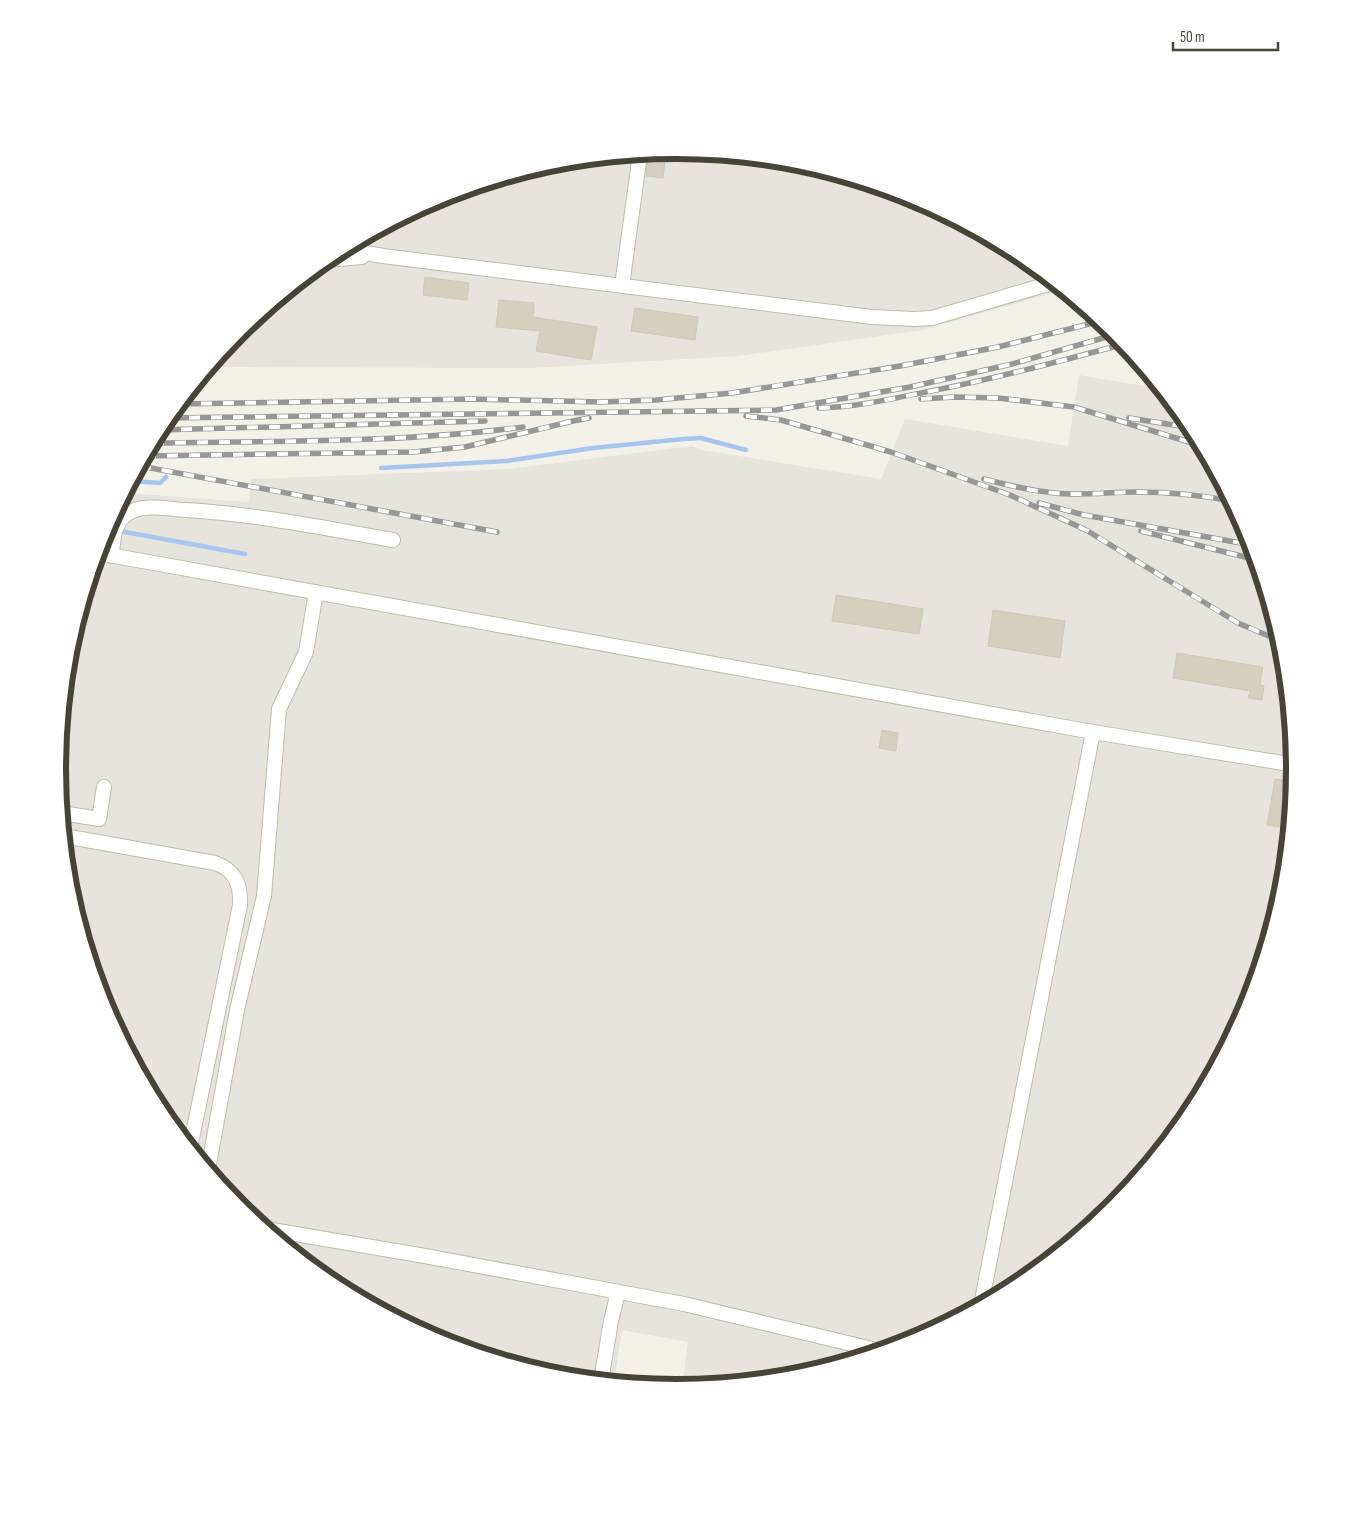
<svg xmlns="http://www.w3.org/2000/svg" width="1353" height="1538" viewBox="0 0 1353 1538" font-family="'Sofia Sans Condensed',sans-serif">
<style>
.industrial{fill:#e6e4dd}
.lines{fill:none;stroke-linecap:round;stroke-linejoin:round}
.stream{stroke:#a6c5ef;stroke-width:4.5}
.building{fill:#d5d0be;stroke:#d0c9b1}
.minor-casing{stroke:#bfbcab;stroke-width:16}
.minor{stroke:#fff;stroke-width:14}
.rail-casing{stroke:#979797;stroke-width:5.5}
.rail{stroke:#fff;stroke-width:4;stroke-dasharray:11;stroke-linecap:butt}
.rim{fill:none;stroke:#474337;stroke-width:6}
</style>
<rect width="100%" height="100%" fill="#f4f2e8"/>
<path class="industrial" d="M 677,150 L 798,162 L 914,197 L 1021,254 L 1064,290 L 923,330 L 738,356 L 532,368 L 210,367 L 239,331 L 333,254 L 440,197 L 556,162 Z
M 1079,375 L 1162,389 L 1191,425 L 1248,532 L 1284,649 L 1295,769 L 1284,890 L 1248,1006 L 1191,1113 L 1114,1207 L 1020,1284 L 913,1341 L 797,1376 L 682,1387 L 688,1342 L 622,1330 L 614,1382 L 555,1376 L 439,1341 L 332,1284 L 239,1206 L 162,1113 L 105,1006 L 69,889 L 58,769 L 69,648 L 105,532 L 126,493 L 249,502 L 251,479 L 508,469 L 692,446 L 702,450 L 881,479 L 905,419 L 1068,446 Z"/>
<g class="lines">
<path class="stream" d="M 381,468 L 507,461 L 593,448 L 683,439 L 701,438 L 746,450
M 132,481 L 160,483 L 166,477
M 125,532 L 245,554"/>
</g>
<path class="building" d="M 666,151 L 663,178 L 646,176 L 648,153 Z
M 425,277 L 469,283 L 467,300 L 423,295 Z
M 499,300 L 534,303 L 533,317 L 597,327 L 591,360 L 536,351 L 540,331 L 496,327 Z
M 635,308 L 698,317 L 695,340 L 631,331 Z
M 836,595 L 923,609 L 919,634 L 832,621 Z
M 993,610 L 1065,621 L 1060,658 L 988,646 Z
M 1177,653 L 1263,667 L 1260,685 L 1264,686 L 1262,700 L 1248,698 L 1250,691 L 1173,678 Z
M 882,730 L 898,733 L 896,751 L 879,748 Z
M 1275,779 L 1294,782 L 1291,817 L 1289,817 L 1287,828 L 1267,825 Z"/>
<g class="lines">
<defs>
<path id="minor" d="M 343,249 L 383,256 L 872,317 L 914,319 L 932,318 L 1055,282
M 326,260 L 362,257
M 622,286 L 640,154
M 98,553 L 1093,732 L 1295,765
M 112,556 C 113,542 113,523 127,514 C 143,503 167,509 186,510 C 256,514 324,528 393,540
M 62,813 L 99,819 L 104,787
M 64,836 L 215,863 C 235,870 241,884 240,905 L 190,1148
M 208,1170 L 237,1010 L 264,896 L 279,709 L 306,652 L 316,592
M 266,1229 L 425,1256 L 684,1304 L 881,1351
M 981,1305 L 1093,732
M 601,1381 L 611,1321 L 618,1292"/>
</defs>
<use href="#minor" class="minor-casing"/>
<use href="#minor" class="minor"/>
<defs>
<path id="rail" d="M 921,399 L 954,397 L 998,398 L 1074,407 L 1202,446
M 179,404 L 471,399 L 601,402 L 656,400 L 732,393 L 900,366 L 998,347 L 1101,321
M 819,408 C 854,407 887,400 921,393 C 990,380 1057,362 1124,344
M 746,416 L 781,420 L 891,452 L 1010,495 L 1086,530 L 1238,623 L 1271,637 L 1281,640
M 167,418 L 776,410 L 910,387 L 1012,364 L 1117,334
M 1129,418 L 1193,428
M 159,430 L 485,421
M 153,443 C 276,441 400,443 523,427
M 145,456 L 413,452 L 465,447 L 573,421 L 589,418
M 140,466 L 497,532
M 984,479 C 1007,485 1031,491 1055,493 C 1082,496 1109,492 1136,492 C 1168,492 1200,495 1232,501
M 1039,503 L 1084,515 L 1252,545
M 1141,531 L 1257,560"/>
</defs>
<use href="#rail" class="rail-casing"/>
<use href="#rail" class="rail"/>
</g>
<path d="M0 0H1353V1538H0ZM66 769a610 610 0 1 1 1220 0a610 610 0 1 1-1220 0Z" fill="#fff" fill-rule="evenodd"/>
<path class="rim" d="M66 769a610 610 0 1 1 1220 0a610 610 0 1 1-1220 0Z"/>
<path d="M1173 42v8h105v-8" fill="none" stroke="#474337" stroke-width="2.5"/>
<text x="1180" y="42" font-size="15" fill="#474337" stroke="#ffffff" stroke-width="4" paint-order="stroke">50 m</text>
</svg>
